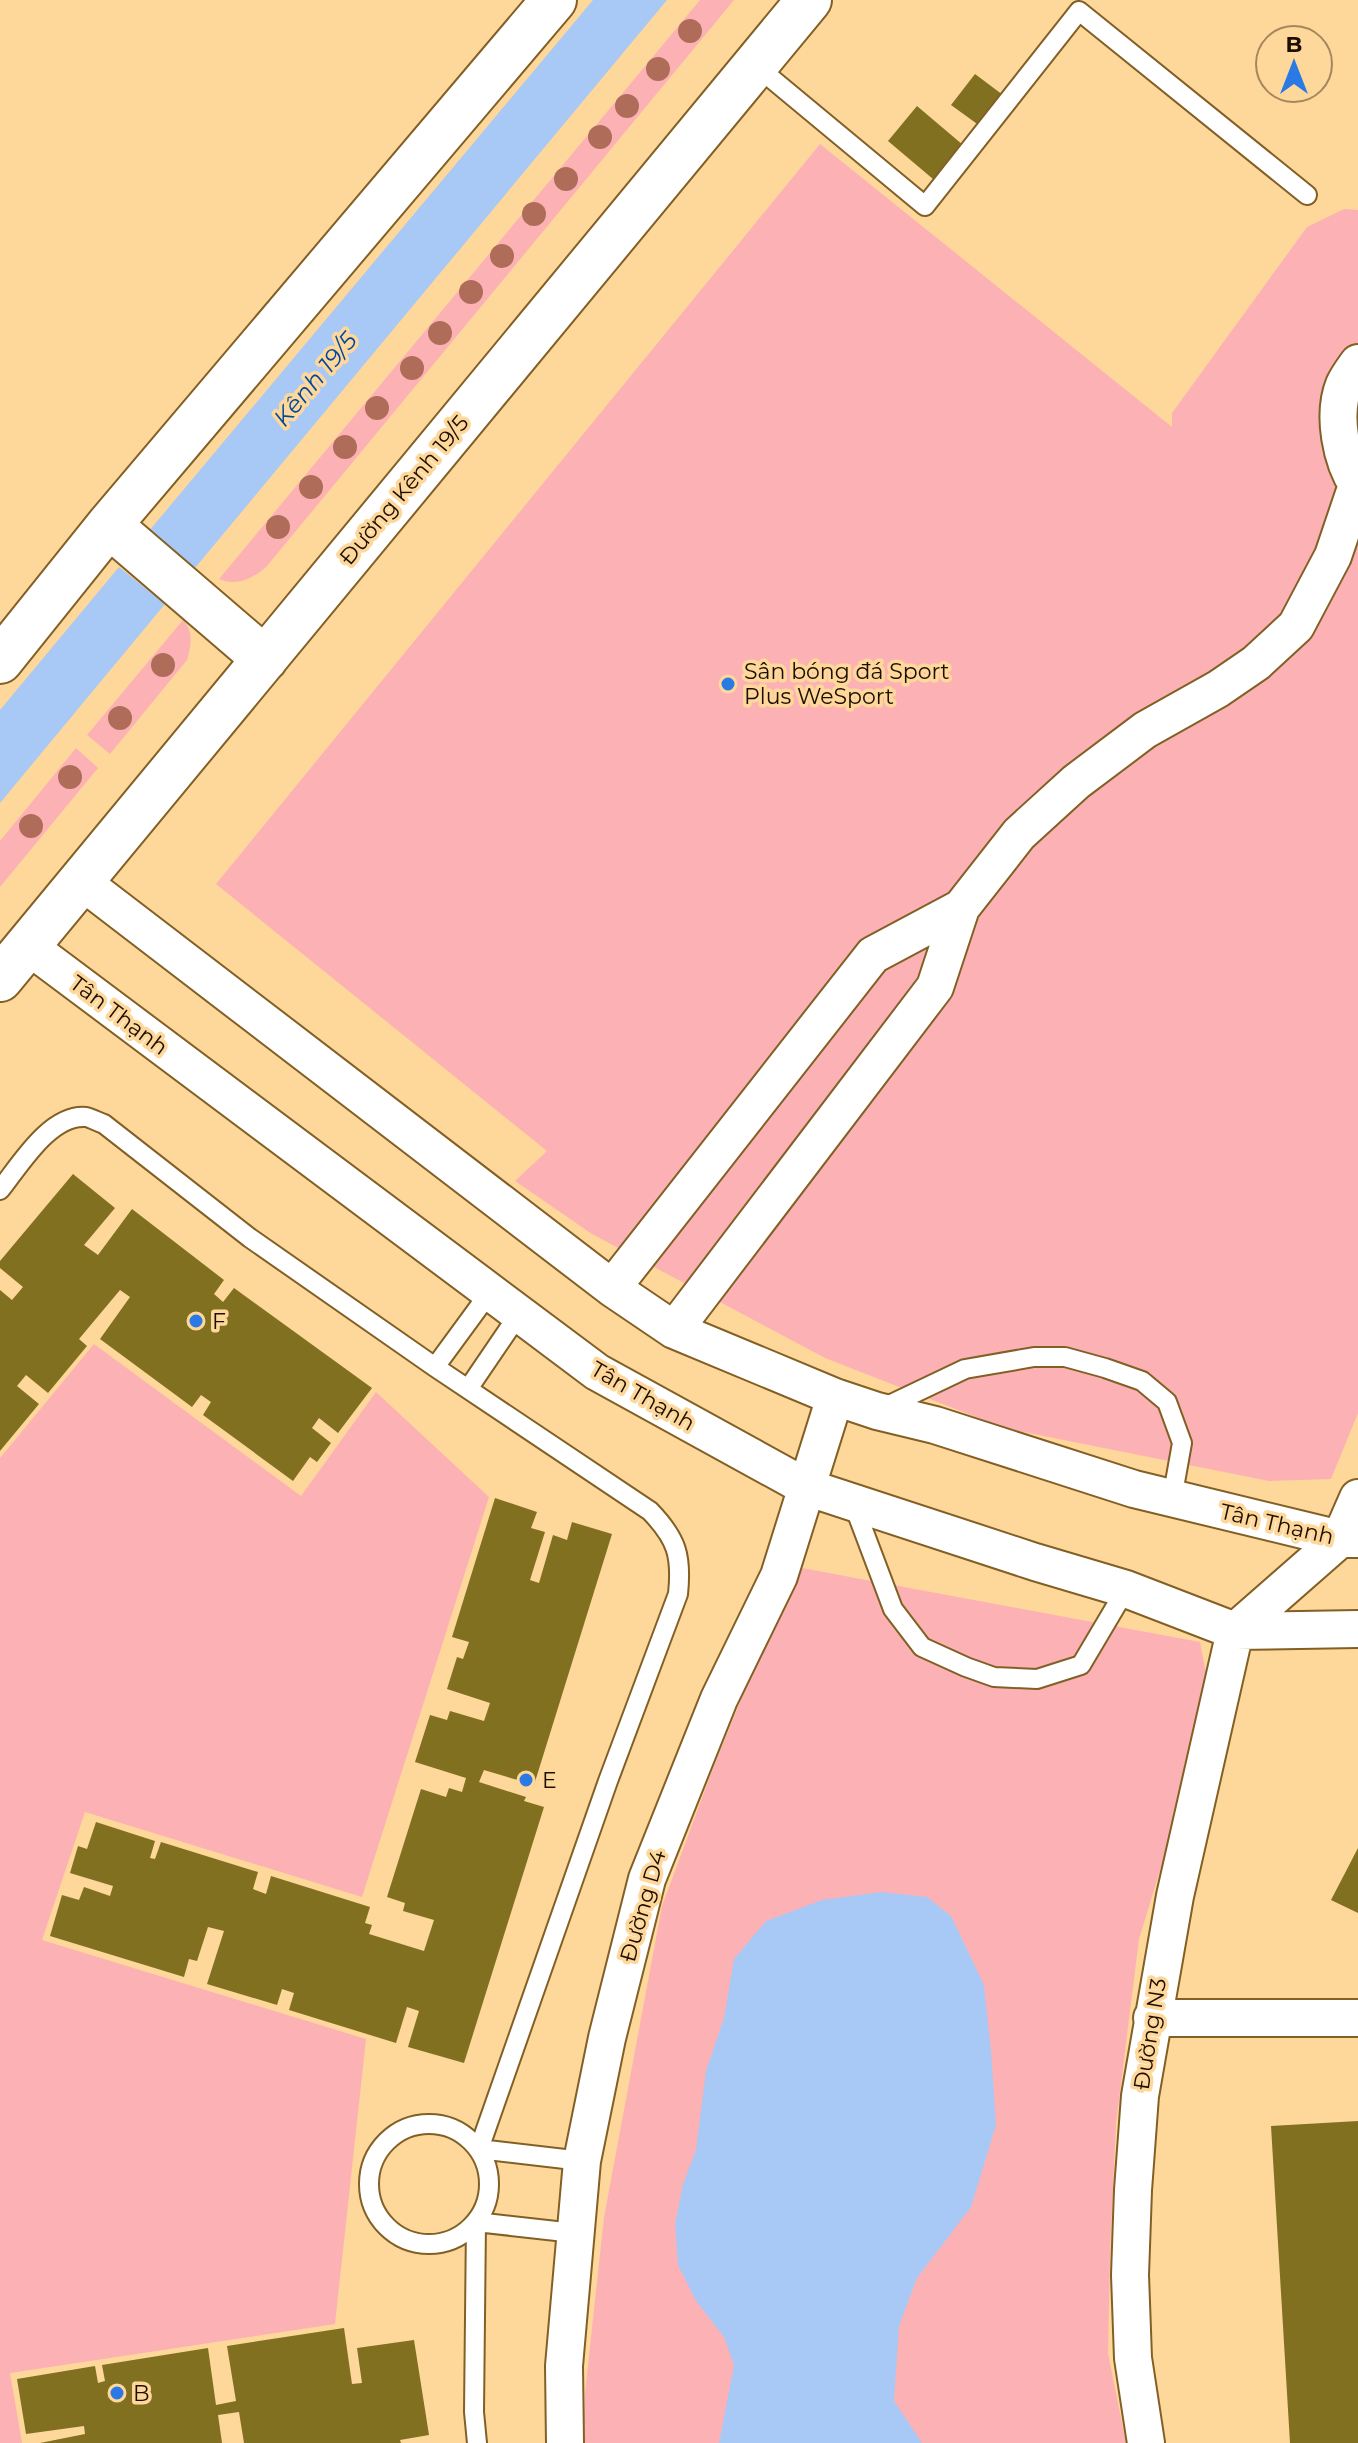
<svg xmlns="http://www.w3.org/2000/svg" width="1358" height="2443" viewBox="0 0 1358 2443" font-family="Montserrat,sans-serif">
<style>
.green{fill:#fcb2b4}
.water{fill:#a8c8f6}
.building{fill:#807020}
.lines{fill:none;stroke-linecap:round;stroke-linejoin:round}
.lane-casing{stroke:#826025;stroke-width:22}
.street-casing{stroke:#826025;stroke-width:40}
.secondary-casing{stroke:#826025;stroke-width:48}
.lane{stroke:#fff;stroke-width:18}
.street{stroke:#fff;stroke-width:36}
.secondary{stroke:#fff;stroke-width:44}
.tree{fill:#af6c59}
.poi-dot{fill:#2a79e5;stroke:#fed79b;stroke-width:3}
.labels{text-anchor:middle;dominant-baseline:central;stroke-width:7;stroke-linejoin:round;paint-order:stroke}
.street-label{font-size:22px;fill:#1c0e00;stroke:#fed79b}
.poi-label{font-size:22px;fill:#1c0e00;stroke:#fed79b;text-anchor:start}
.water-label{font-size:24px;font-style:italic;fill:#00489e;stroke:#fed79b}
</style>
<rect width="100%" height="100%" fill="#fed79b"/>
<path class="green" d="M 700,0 L 734,0 L 267,566 C 254,578 237,587 219,579 Z
M 820,144 L 1172,427 L 1172,413 L 1307,227 L 1344,209 L 1358,210 L 1358,1413 L 1331,1479 L 1269,1481 L 1004,1428 L 825,1358 L 592,1234 L 515,1181 L 547,1151 L 216,884 Z
M 183,620 C 194,631 191,646 187,660 L 110,754 L 87,735 Z
M 76,748 L 98,768 L 0,887 L 0,841 Z
M 94,1344 L 301,1496 L 376,1392 L 489,1497 L 362,1897 L 85,1812 L 42,1940 L 366,2039 L 335,2324 L 10,2373 L 22,2443 L 0,2443 L 0,1458 Z
M 802,1568 L 1200,1642 L 1207,1679 L 1193,1763 L 1139,1939 L 1116,2124 L 1110,2254 L 1108,2353 L 1126,2443 L 583,2443 L 585,2393 L 604,2217 L 662,1906 L 712,1771 L 768,1633 Z"/>
<path class="water" d="M 593,0 L 667,0 L 195,568 L 149,531 Z
M 119,567 L 165,604 L 0,803 L 0,710 Z
M 881,1892 L 927,1897 L 951,1916 L 984,1985 L 991,2051 L 996,2125 L 971,2207 L 917,2278 L 899,2326 L 894,2401 L 922,2443 L 719,2443 L 734,2365 L 724,2337 L 696,2301 L 678,2265 L 675,2224 L 683,2184 L 696,2150 L 706,2071 L 724,2018 L 734,1959 L 766,1921 L 822,1900 Z"/>
<path class="building" d="M 975,74 L 1003,95 L 980,126 L 951,105 Z
M 917,106 L 963,145 L 933,179 L 888,141 Z
M 73,1174 L 115,1208 L 84,1245 L 98,1255 L 132,1209 L 224,1280 L 214,1294 L 223,1302 L 234,1288 L 372,1388 L 338,1433 L 319,1418 L 312,1428 L 331,1443 L 317,1462 L 310,1457 L 293,1481 L 203,1415 L 211,1402 L 201,1395 L 192,1407 L 100,1339 L 130,1297 L 120,1290 L 79,1339 L 87,1346 L 48,1393 L 26,1375 L 17,1386 L 39,1404 L 0,1451 L 0,1290 L 12,1300 L 23,1287 L 0,1268 L 0,1261 Z
M 495,1498 L 537,1512 L 531,1528 L 545,1532 L 530,1580 L 539,1583 L 553,1535 L 567,1540 L 572,1522 L 612,1534 L 534,1785 L 484,1770 L 479,1782 L 526,1797 L 524,1801 L 544,1807 L 464,2063 L 408,2047 L 419,2011 L 407,2007 L 396,2043 L 289,2010 L 294,1993 L 282,1989 L 277,2005 L 207,1984 L 224,1931 L 208,1927 L 197,1961 L 189,1959 L 184,1977 L 50,1936 L 62,1895 L 79,1900 L 84,1887 L 110,1896 L 113,1886 L 70,1873 L 78,1846 L 87,1849 L 96,1822 L 155,1841 L 150,1858 L 155,1859 L 161,1842 L 258,1872 L 253,1889 L 266,1894 L 271,1876 L 370,1907 L 365,1923 L 372,1925 L 369,1934 L 424,1951 L 434,1920 L 403,1911 L 405,1903 L 387,1897 L 421,1789 L 446,1797 L 449,1788 L 462,1792 L 466,1778 L 415,1762 L 430,1715 L 447,1720 L 450,1711 L 484,1721 L 490,1703 L 447,1689 L 457,1657 L 463,1659 L 469,1642 L 452,1637 Z
M 1358,1848 L 1358,1913 L 1331,1900 Z
M 1358,2121 L 1358,2443 L 1290,2443 L 1271,2126 Z
M 344,2328 L 352,2384 L 362,2383 L 357,2348 L 414,2340 L 429,2435 L 400,2440 L 401,2443 L 244,2443 L 239,2412 L 218,2415 L 222,2443 L 40,2443 L 85,2434 L 84,2426 L 26,2434 L 17,2379 L 95,2366 L 98,2383 L 105,2381 L 102,2365 L 208,2348 L 216,2405 L 236,2401 L 227,2346 Z"/>
<g class="lines">
<defs>
<path id="lane" d="M 755,65 L 925,206 L 1079,11 L 1307,195
M 0,1190 C 20,1165 50,1114 86,1117 C 91,1118 98,1122 104,1124 L 250,1238 L 435,1367 L 650,1511 C 677,1539 682,1556 678,1594 L 608,1781 L 479,2149 L 582,2161
M 435,1367 L 490,1292
M 468,1389 L 519,1314
M 881,1409 L 965,1369 L 1034,1357 L 1065,1357 L 1105,1368 L 1142,1381 L 1167,1402 L 1182,1443 L 1172,1499
M 853,1503 L 893,1609 L 922,1647 L 966,1667 L 994,1677 L 1037,1679 L 1081,1665 L 1126,1589
M369 2184a60 60 0 1 1 120 0a60 60 0 1 1-120 0Z
M 477,2443 L 474,2412 L 476,2222 L 574,2233"/>
<path id="street" d="M 1358,363 C 1353,370 1347,378 1344,385 C 1332,415 1341,461 1358,486
M 81,881 L 612,1288 L 674,1330 L 835,1397 L 877,1411 L 935,1425 L 1134,1489 L 1340,1539 L 1358,1539
M 28,946 L 597,1372 L 806,1487 L 1035,1562 L 1126,1589 L 1235,1631 L 1358,1629
M 612,1288 L 873,955 L 961,908
M 674,1330 L 935,987 L 961,908 L 1019,834 L 1076,782 L 1145,730 L 1218,689 L 1256,663 L 1296,626 L 1333,556 L 1357,485
M 1152,2018 L 1358,2018
M 565,2443 L 564,2366 L 582,2161 L 607,2038 L 647,1879 L 719,1699 L 779,1576 L 835,1397
M 1146,2443 L 1133,2358 L 1130,2275 L 1133,2190 L 1140,2096 L 1175,1896 L 1235,1631 L 1340,1539 L 1358,1498"/>
<path id="secondary" d="M 109,525 L 265,659
M 0,661 L 109,525 L 554,0
M 0,979 L 809,0"/>
</defs>
<use href="#lane" class="lane-casing"/>
<use href="#street" class="street-casing"/>
<use href="#secondary" class="secondary-casing"/>
<use href="#lane" class="lane"/>
<use href="#street" class="street"/>
<use href="#secondary" class="secondary"/>
</g>
<g class="tree">
<circle cx="690" cy="31" r="12"/>
<circle cx="658" cy="69" r="12"/>
<circle cx="627" cy="106" r="12"/>
<circle cx="600" cy="137" r="12"/>
<circle cx="566" cy="179" r="12"/>
<circle cx="534" cy="214" r="12"/>
<circle cx="502" cy="256" r="12"/>
<circle cx="471" cy="292" r="12"/>
<circle cx="440" cy="333" r="12"/>
<circle cx="412" cy="368" r="12"/>
<circle cx="377" cy="408" r="12"/>
<circle cx="345" cy="447" r="12"/>
<circle cx="311" cy="487" r="12"/>
<circle cx="278" cy="527" r="12"/>
<circle cx="163" cy="665" r="12"/>
<circle cx="120" cy="718" r="12"/>
<circle cx="70" cy="777" r="12"/>
<circle cx="31" cy="826" r="12"/>
</g>
<g class="poi-dot">
<circle cx="728" cy="684" r="8"/>
<circle cx="196" cy="1321" r="8"/>
<circle cx="526" cy="1780" r="8"/>
<circle cx="117" cy="2393" r="8"/>
</g>
<g class="labels">
<g class="street-label">
<text transform="translate(404 490) rotate(-50)">Đường Kênh 19/5</text>
<text transform="translate(119 1015) rotate(37)">Tân Thạnh</text>
<text transform="translate(643 1396) rotate(30)">Tân Thạnh</text>
<text transform="translate(1277 1524) rotate(13)">Tân Thạnh</text>
<text transform="translate(643 1906) rotate(-74)">Đường D4</text>
<text transform="translate(1150 2034) rotate(-81)">Đường N3</text>
</g>
<g class="poi-label">
<text x="744" y="671">Sân bóng đá Sport<tspan x="744" dy="25">Plus WeSport</tspan></text>
<text x="212" y="1321">F</text>
<text x="542" y="1780">E</text>
<text x="133" y="2393">B</text>
</g>
<g class="water-label">
<text transform="translate(315 379) rotate(-50)">Kênh 19/5</text>
</g>
</g>
<g transform="translate(1294 64)"><circle r="38" fill="#fed79b" stroke="#a4875d" stroke-width="2"/>
<path d="M0-6L14 30L0 20L-14 30Z" fill="#2a79e5"/>
<text y="-12" font-size="22" font-weight="bold" text-anchor="middle" fill="#1c0e00">B</text>
</g>
</svg>
